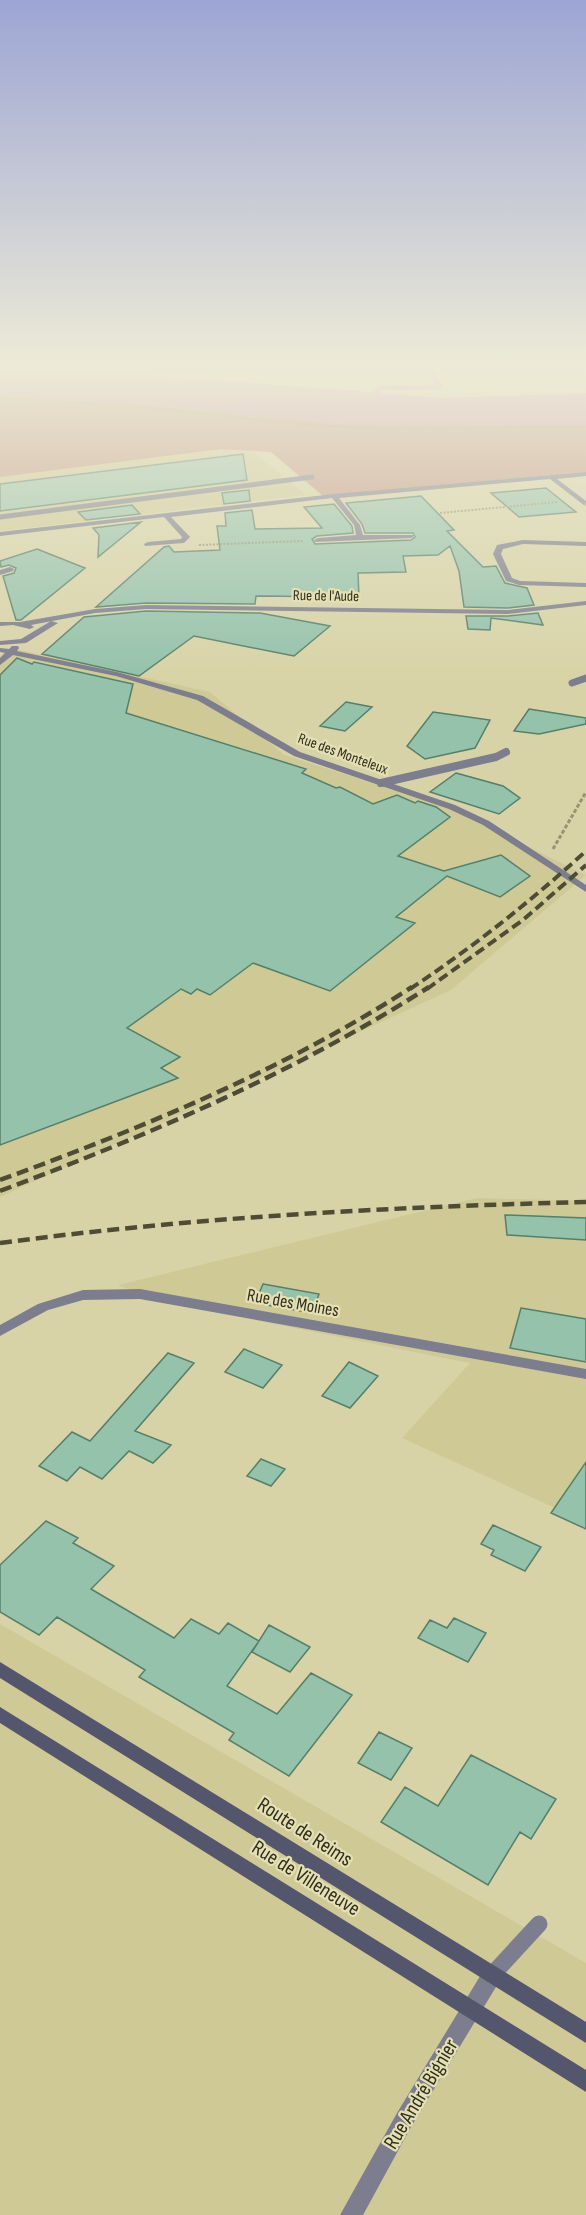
<svg xmlns="http://www.w3.org/2000/svg" width="586" height="2215" viewBox="0 0 586 2215" font-family="'Sofia Sans Condensed',sans-serif">
<style>
.built{fill:#cfc995}
.green{fill:#c09584}
.water{fill:#ce8eb6}
.lines{fill:none;stroke-linecap:round;stroke-linejoin:round}
.stream{stroke:#ce8eb6;stroke-width:4.5}
.building{fill:#95c2ab;stroke:#547f6a;stroke-width:1.5}
.path-far1{stroke:#989473;stroke-width:2;stroke-dasharray:2 1.5;stroke-linecap:butt}
.path{stroke:#989473;stroke-width:3;stroke-dasharray:4 2;stroke-linecap:butt}
.service-far3{stroke:#7c7d8e;stroke-width:5}
.service-far2{stroke:#7c7d8e;stroke-width:7}
.service-far1{stroke:#7c7d8e;stroke-width:8}
.service{stroke:#7c7d8e;stroke-width:17}
.minor{fill:#7c7d8e;fill-rule:evenodd}
.secondary{fill:#54566e;fill-rule:evenodd}
.rail-far1{stroke:#4f4c36;stroke-width:4;stroke-dasharray:10 5;stroke-linecap:butt}
.rail{stroke:#4f4c36;stroke-width:4.5;stroke-dasharray:12 6;stroke-linecap:butt}
.labels{text-anchor:middle;dominant-baseline:central;stroke-width:4.5;stroke-linejoin:round;paint-order:stroke}
.far-street-label{font-size:15px;fill:#302e1d;stroke:#e5e0b4}
.street-label{font-size:18px;fill:#302e1d;stroke:#e5e0b4}
.near-street-label{font-size:21px;fill:#302e1d;stroke:#e5e0b4}
</style>
<rect width="100%" height="100%" fill="#d8d3a7"/>
<path class="built" d="M 244,444 L 306,495 L 0,531 L 0,467 Z
M 11,648 L 210,692 L 284,755 L 440,804 L 586,875 L 451,990 L 0,1197 L 0,656 Z
M 477,1198 L 586,1201 L 586,1522 L 402,1438 L 470,1363 L 158,1301 L 118,1285 Z
M 0,1624 L 586,1963 L 586,2215 L 0,2215 Z"/>
<path class="green" d="M 0,396 L 127,403 L 345,424 L 586,425 L 586,472 L 323,496 L 271,452 L 221,449 L 0,477 Z"/>
<path class="water" d="M 0,368 L 127,373 L 441,398 L 586,393 L 586,425 L 345,424 L 127,403 L 0,396 Z"/>
<g class="lines">
<path class="stream" d="M 371,401 L 379,388 L 440,387 L 427,365"/>
</g>
<path class="building" d="M 243,454 L 247,480 L 0,511 L 0,484 Z
M 546,488 L 576,512 L 519,517 L 491,493 Z
M 249,490 L 250,501 L 224,504 L 222,493 Z
M 421,496 L 454,530 L 447,531 L 483,567 L 496,566 L 505,583 L 527,588 L 534,605 L 507,608 L 464,607 L 459,571 L 450,546 L 438,555 L 403,556 L 406,572 L 358,573 L 359,597 L 256,596 L 255,604 L 146,603 L 96,607 L 164,547 L 169,546 L 174,552 L 220,550 L 217,526 L 226,526 L 225,513 L 252,510 L 255,529 L 322,528 L 304,507 L 334,504 L 352,526 L 353,533 L 317,536 L 312,539 L 315,544 L 411,540 L 415,537 L 413,533 L 365,533 L 362,524 L 346,503 Z
M 132,505 L 140,514 L 86,520 L 78,512 Z
M 141,522 L 98,557 L 99,535 L 93,528 Z
M 37,549 L 85,568 L 21,620 L 16,620 L 3,576 L 14,573 L 16,568 L 9,565 L 1,567 L 0,561 Z
M 146,611 L 260,613 L 330,626 L 294,656 L 194,636 L 139,676 L 42,654 L 84,617 Z
M 538,613 L 543,625 L 491,618 L 490,630 L 468,629 L 466,616 L 507,616 Z
M 17,658 L 32,664 L 34,662 L 133,684 L 126,713 L 306,769 L 302,773 L 336,788 L 340,787 L 373,804 L 397,795 L 415,803 L 418,801 L 436,807 L 450,817 L 398,856 L 444,871 L 501,855 L 530,876 L 500,897 L 447,876 L 396,917 L 415,923 L 330,991 L 253,963 L 210,995 L 197,989 L 191,994 L 181,989 L 127,1028 L 180,1057 L 161,1068 L 178,1078 L 0,1145 L 0,675 Z
M 346,702 L 372,707 L 345,731 L 320,726 Z
M 529,709 L 586,718 L 586,724 L 539,734 L 514,731 Z
M 433,712 L 490,720 L 475,748 L 425,759 L 407,746 Z
M 456,773 L 503,786 L 520,798 L 499,814 L 430,792 Z
M 505,1215 L 586,1218 L 586,1240 L 507,1235 Z
M 263,1284 L 319,1294 L 312,1313 L 255,1303 Z
M 521,1308 L 586,1319 L 586,1362 L 510,1348 Z
M 244,1349 L 282,1365 L 263,1388 L 225,1372 Z
M 168,1353 L 194,1363 L 135,1431 L 171,1445 L 153,1463 L 129,1451 L 102,1479 L 80,1467 L 67,1481 L 39,1466 L 72,1432 L 90,1441 Z
M 349,1362 L 378,1376 L 350,1408 L 322,1396 Z
M 261,1459 L 285,1469 L 271,1486 L 247,1476 Z
M 586,1462 L 586,1529 L 551,1513 Z
M 46,1521 L 78,1538 L 73,1543 L 114,1566 L 91,1589 L 174,1638 L 191,1619 L 219,1634 L 228,1623 L 259,1641 L 227,1686 L 277,1714 L 311,1673 L 352,1695 L 289,1776 L 229,1740 L 234,1733 L 139,1677 L 145,1670 L 57,1617 L 39,1635 L 0,1612 L 0,1565 Z
M 493,1525 L 541,1547 L 525,1571 L 491,1555 L 494,1550 L 481,1544 Z
M 454,1618 L 486,1633 L 468,1662 L 418,1638 L 430,1620 L 447,1628 Z
M 269,1625 L 310,1647 L 290,1672 L 252,1652 Z
M 379,1732 L 412,1748 L 391,1780 L 358,1763 Z
M 471,1755 L 556,1799 L 531,1839 L 520,1832 L 488,1885 L 381,1822 L 405,1787 L 438,1806 Z"/>
<g class="lines">
<path class="path-far1" d="M 0,398 L 134,406 L 285,423 L 377,429 L 586,427
M 440,513 L 558,502
M 199,545 L 303,541"/>
<path class="path" d="M 553,849 L 586,792"/>
<path class="service-far3" d="M 0,517 L 312,477"/>
<path class="service-far2" d="M 572,683 L 586,678"/>
<path class="service-far1" d="M 381,783 L 496,757 L 506,752"/>
<path class="service" d="M 492,1975 L 539,1924"/>
<path class="minor" d="M 586,472 L 586,476 L 557,479 L 586,501 L 585,506 L 550,479 L 339,498 L 360,525 L 363,535 L 413,535 L 413,537 L 411,538 L 315,542 L 314,540 L 318,538 L 356,535 L 354,525 L 332,498 L 171,517 L 190,537 L 184,543 L 145,546 L 144,544 L 148,542 L 181,539 L 182,537 L 164,517 L 0,536 L 0,532 L 334,494 Z
M 523,540 L 586,542 L 586,546 L 523,544 L 503,549 L 501,554 L 512,578 L 520,581 L 586,583 L 586,587 L 519,585 L 506,581 L 493,554 L 497,545 Z
M 10,567 L 14,569 L 13,571 L 0,575 L 0,570 Z
M 586,601 L 586,605 L 507,614 L 146,609 L 95,613 L 31,625 L 34,627 L 30,629 L 13,625 L 0,626 L 0,622 L 20,622 L 95,609 L 146,605 L 507,610 Z
M 51,621 L 58,623 L 26,643 L 0,645 L 0,641 L 21,639 Z
M 12,646 L 18,646 L 19,648 L 17,651 L 117,672 L 203,696 L 300,752 L 455,805 L 489,821 L 586,885 L 586,892 L 483,825 L 449,809 L 294,756 L 197,700 L 116,676 L 13,655 L 0,665 L 0,658 L 5,653 L 0,652 L 0,648 L 9,649 Z
M 140,1289 L 586,1369 L 586,1379 L 140,1299 L 83,1300 L 48,1310 L 0,1336 L 0,1325 L 38,1304 L 83,1290 Z
M 492,1966 L 499,1968 L 502,1975 L 499,1982 L 411,2127 L 363,2215 L 340,2215 L 397,2113 L 485,1968 Z"/>
<path class="secondary" d="M 0,1662 L 586,2022 L 586,2043 L 0,1678 Z
M 0,1707 L 586,2070 L 586,2092 L 0,1723 Z"/>
<path class="rail-far1" d="M 410,989 C 473,947 530,902 586,851
M 427,989 L 523,920 L 586,865"/>
<path class="rail" d="M 0,1180 C 142,1128 284,1070 412,987
M 0,1191 C 149,1135 294,1073 429,987
M 0,1243 C 195,1217 390,1207 586,1202"/>
</g>
<linearGradient id="sky" x2="0" y2="1"><stop stop-color="#9da5d4"/><stop offset="0.54" stop-color="#edebd7"/><stop offset="1" stop-color="#edebd7" stop-opacity="0"/></linearGradient>
<rect width="586" height="676" fill="url(#sky)"/>
<g class="labels">
<g class="far-street-label">
<text transform="translate(326 596) rotate(1)">Rue de l'Aude</text>
<text transform="translate(343 754) rotate(20)">Rue des Monteleux</text>
</g>
<g class="street-label">
<text transform="translate(293 1303) rotate(10)">Rue des Moines</text>
</g>
<g class="near-street-label">
<text transform="translate(305 1832) rotate(33)">Route de Reims</text>
<text transform="translate(306 1878) rotate(32)">Rue de Villeneuve</text>
<text transform="translate(421 2094) rotate(-59)">Rue André Bignier</text>
</g>
</g>
</svg>
